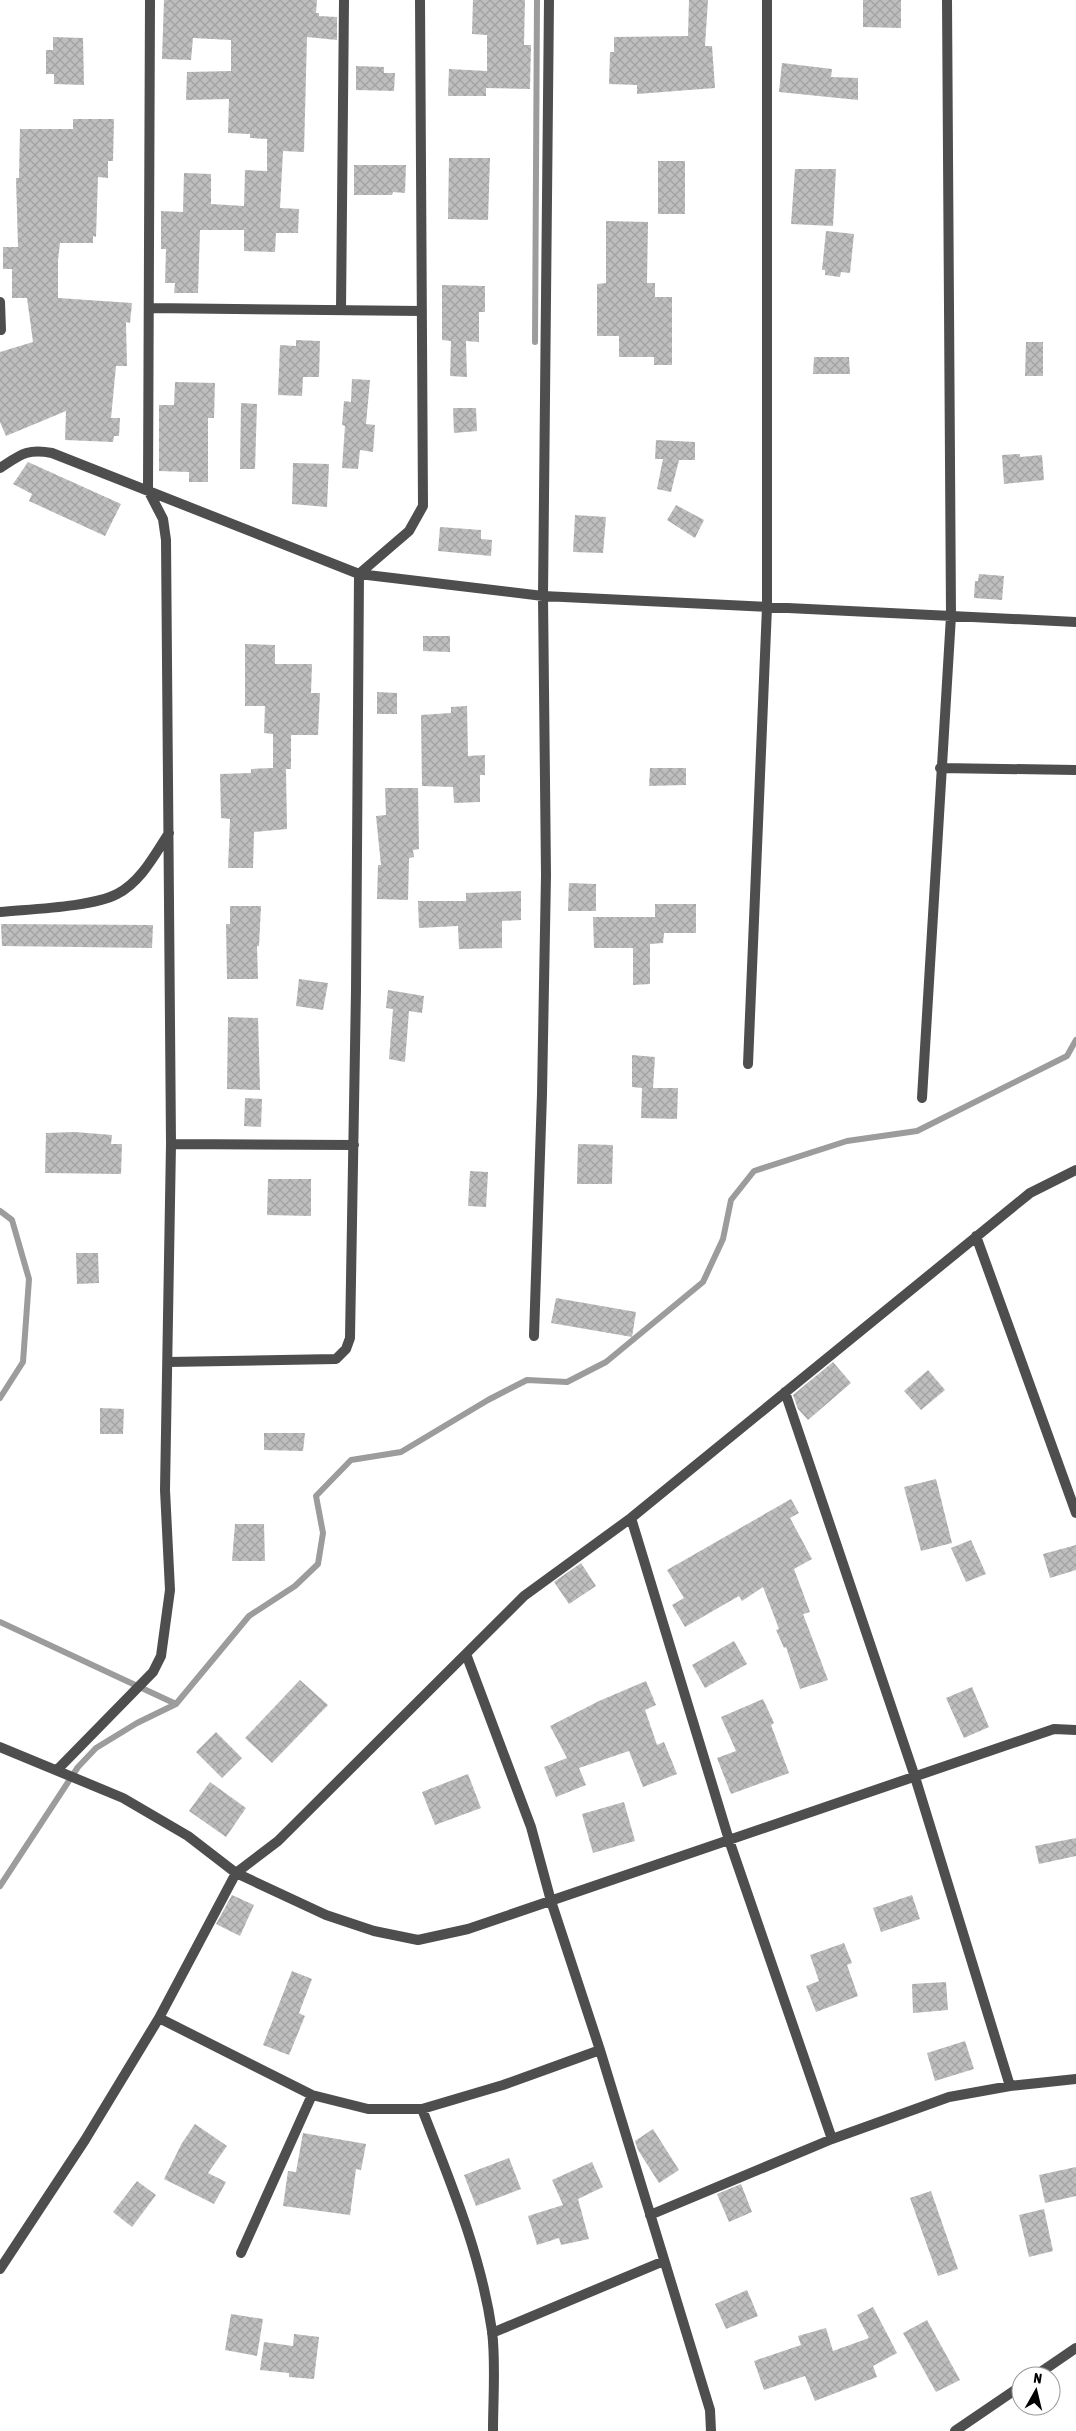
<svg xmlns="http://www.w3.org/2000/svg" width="1076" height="2431" viewBox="0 0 1076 2431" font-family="'Asap Condensed',sans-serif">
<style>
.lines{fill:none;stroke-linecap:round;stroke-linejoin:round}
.stream{stroke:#9c9c9c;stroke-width:6}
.building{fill:url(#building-cross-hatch)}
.minor{stroke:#4e4e4e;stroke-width:10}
</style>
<defs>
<pattern id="building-cross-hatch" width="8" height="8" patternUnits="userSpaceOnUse" patternTransform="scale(1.25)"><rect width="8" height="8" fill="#bebebe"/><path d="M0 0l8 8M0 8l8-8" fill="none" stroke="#a2a2a2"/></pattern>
</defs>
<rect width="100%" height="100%" fill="#fff"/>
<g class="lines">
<path class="stream" d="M 535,342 L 537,0
M 0,1211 L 12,1220 L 29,1279 L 23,1362 L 0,1398
M 0,1622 L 176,1704
M 0,1886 L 78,1767 L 96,1748 L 137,1723 L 176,1704 L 249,1616 L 295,1586 L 318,1564 L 323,1533 L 316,1496 L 351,1460 L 401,1452 L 488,1400 L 527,1380 L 567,1382 L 606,1362 L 703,1282 L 723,1239 L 731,1200 L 754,1171 L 847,1141 L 917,1131 L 1067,1056 L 1076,1040"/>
</g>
<path class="building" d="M 164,0 L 317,0 L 316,13 L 319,13 L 319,16 L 337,17 L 337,40 L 307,37 L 304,152 L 283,151 L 280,208 L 299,209 L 298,233 L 276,233 L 275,252 L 244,251 L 244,230 L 200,230 L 198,293 L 174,293 L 175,283 L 165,283 L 166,249 L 161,249 L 161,211 L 183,212 L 184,173 L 211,174 L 211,204 L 244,206 L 245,170 L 267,171 L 267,139 L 250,138 L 250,134 L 228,133 L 229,99 L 186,100 L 187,72 L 231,71 L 231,40 L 193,38 L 191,60 L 162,59 Z
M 473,0 L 525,0 L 524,45 L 531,45 L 530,89 L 486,88 L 486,96 L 448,96 L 449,69 L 487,71 L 487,35 L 472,34 Z
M 689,0 L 708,0 L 705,46 L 712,46 L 715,88 L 637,94 L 637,85 L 609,84 L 610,52 L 614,52 L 614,37 L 688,36 Z
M 863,0 L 901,0 L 901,28 L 863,27 Z
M 53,37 L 83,38 L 84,85 L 54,84 L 54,74 L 46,74 L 46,50 L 53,50 Z
M 782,63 L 832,69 L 831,77 L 858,78 L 858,100 L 779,92 Z
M 356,66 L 384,67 L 384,73 L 395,73 L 394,91 L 356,90 Z
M 73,119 L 114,119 L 113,161 L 108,161 L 108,178 L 98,177 L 96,237 L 93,236 L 93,243 L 60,243 L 58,260 L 58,298 L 132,303 L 130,323 L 126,322 L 127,366 L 116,366 L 111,418 L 120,418 L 119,436 L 114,436 L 113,442 L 65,440 L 66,411 L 6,436 L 0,422 L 0,352 L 33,342 L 27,298 L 12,298 L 12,269 L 3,269 L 3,247 L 18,247 L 16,178 L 19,178 L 20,129 L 73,129 Z
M 449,158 L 490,158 L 488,220 L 448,219 Z
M 658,161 L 685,161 L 685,214 L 658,214 Z
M 354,165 L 406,165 L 405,193 L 393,192 L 392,195 L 354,195 Z
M 795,169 L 836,169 L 833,226 L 791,224 Z
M 606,221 L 648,222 L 647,283 L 655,283 L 655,297 L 672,297 L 672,365 L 654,365 L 654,357 L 619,357 L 619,336 L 597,336 L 597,284 L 606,283 Z
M 826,231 L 854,234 L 850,273 L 841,272 L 840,277 L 825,275 L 825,270 L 822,270 Z
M 442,285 L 485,286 L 485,312 L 479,312 L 479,342 L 466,341 L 467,377 L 450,376 L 451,341 L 442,340 Z
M 296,340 L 320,341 L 319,377 L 303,377 L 302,396 L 278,395 L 280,345 L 296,346 Z
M 1026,342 L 1043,342 L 1043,376 L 1025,376 Z
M 814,357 L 849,357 L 850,374 L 813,374 Z
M 352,379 L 370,380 L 366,424 L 375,425 L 373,452 L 360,450 L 358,469 L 342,468 L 345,426 L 342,425 L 344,401 L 351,402 Z
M 175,382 L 215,383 L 214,418 L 208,418 L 208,482 L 189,482 L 189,472 L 159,471 L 159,405 L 174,405 Z
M 241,403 L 257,404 L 255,469 L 240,469 Z
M 453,408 L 476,408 L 477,431 L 454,433 Z
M 656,440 L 695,442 L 695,460 L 679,460 L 671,492 L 657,489 L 663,459 L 655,459 Z
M 1020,454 L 1020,457 L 1042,455 L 1044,480 L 1004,484 L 1002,455 Z
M 28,462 L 121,504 L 105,536 L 29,501 L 32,494 L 13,484 Z
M 293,463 L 329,464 L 327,507 L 292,504 Z
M 676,505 L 704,520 L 695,538 L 667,520 Z
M 575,515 L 606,517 L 603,553 L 573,552 Z
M 440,527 L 481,530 L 481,539 L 492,540 L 491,556 L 438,551 Z
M 979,574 L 1004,576 L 1002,600 L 974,598 L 975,581 L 978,581 Z
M 423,636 L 450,636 L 450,652 L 423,651 Z
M 245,644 L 275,645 L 275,664 L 312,664 L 311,693 L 320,693 L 318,735 L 291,735 L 291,769 L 286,769 L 287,829 L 254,832 L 253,868 L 228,868 L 230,819 L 221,818 L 220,774 L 251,773 L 251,769 L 273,768 L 273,734 L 264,733 L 265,706 L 245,706 Z
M 377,692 L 397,693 L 397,714 L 377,714 Z
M 467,706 L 468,756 L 485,755 L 485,775 L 480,775 L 480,802 L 454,803 L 453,787 L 422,786 L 421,715 L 451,713 L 451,707 Z
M 650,768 L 686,768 L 686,785 L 649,786 Z
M 385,788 L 418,788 L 419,849 L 413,850 L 414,857 L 409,858 L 408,900 L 377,899 L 378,865 L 381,865 L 376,816 L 386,815 Z
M 569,883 L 596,884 L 596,911 L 568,911 Z
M 521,891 L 521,920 L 502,921 L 502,948 L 459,949 L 458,926 L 419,928 L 418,901 L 466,901 L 466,893 Z
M 655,904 L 696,904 L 696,933 L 664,933 L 663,943 L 650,944 L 650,984 L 633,985 L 633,948 L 594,948 L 593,917 L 655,917 Z
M 230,906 L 261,906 L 259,946 L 257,946 L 258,979 L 227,979 L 226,924 L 230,924 Z
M 1,924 L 153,925 L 152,948 L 2,946 Z
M 299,979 L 328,983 L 323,1010 L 296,1006 Z
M 388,990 L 424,996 L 422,1013 L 409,1011 L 405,1062 L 389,1059 L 393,1009 L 386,1008 Z
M 228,1017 L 258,1018 L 260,1090 L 227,1089 Z
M 632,1055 L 655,1057 L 653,1088 L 678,1088 L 677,1119 L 641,1118 L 642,1088 L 632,1087 Z
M 245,1098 L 262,1099 L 261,1127 L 244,1126 Z
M 75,1132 L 112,1135 L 111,1144 L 122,1144 L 121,1174 L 45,1173 L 46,1133 Z
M 578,1144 L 613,1145 L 612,1184 L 577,1184 Z
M 470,1171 L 488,1172 L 486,1207 L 468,1206 Z
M 268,1179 L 311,1179 L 311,1216 L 267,1215 Z
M 76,1253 L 98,1253 L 99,1283 L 77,1284 Z
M 556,1298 L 636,1312 L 632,1337 L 551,1323 Z
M 833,1362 L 851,1383 L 808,1420 L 798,1409 L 793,1395 Z
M 928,1370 L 945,1390 L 921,1410 L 904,1391 Z
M 100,1408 L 124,1409 L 123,1434 L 100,1434 Z
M 264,1433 L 305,1433 L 303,1451 L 264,1450 Z
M 936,1479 L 952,1543 L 921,1551 L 904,1487 Z
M 791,1499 L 799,1513 L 790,1518 L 812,1559 L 794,1569 L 810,1612 L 803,1614 L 828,1680 L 800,1689 L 786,1647 L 784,1648 L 776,1630 L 779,1629 L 763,1587 L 742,1601 L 739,1596 L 685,1627 L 672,1605 L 684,1598 L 667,1570 Z
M 235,1524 L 264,1524 L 265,1561 L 232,1561 Z
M 971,1540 L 986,1574 L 966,1582 L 951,1548 Z
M 1076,1545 L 1076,1570 L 1050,1578 L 1043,1554 Z
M 581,1563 L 596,1586 L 569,1604 L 554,1582 Z
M 734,1641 L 747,1664 L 705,1688 L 692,1665 Z
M 300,1680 L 328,1705 L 272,1763 L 245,1738 Z
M 646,1681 L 656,1705 L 645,1710 L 657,1745 L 664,1742 L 677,1774 L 643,1787 L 629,1751 L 579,1768 L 586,1785 L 556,1797 L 544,1767 L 567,1758 L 550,1726 L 599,1701 Z
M 972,1687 L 989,1727 L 964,1738 L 946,1698 Z
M 763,1699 L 774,1723 L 771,1725 L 789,1773 L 731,1794 L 717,1758 L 736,1751 L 721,1717 Z
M 216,1732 L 242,1758 L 222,1778 L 196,1752 Z
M 468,1774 L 481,1808 L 435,1825 L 422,1792 Z
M 210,1782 L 246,1808 L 226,1837 L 189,1811 Z
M 624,1802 L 635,1841 L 593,1853 L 582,1814 Z
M 1076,1838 L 1076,1856 L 1039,1864 L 1035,1846 Z
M 232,1895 L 254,1905 L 240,1936 L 216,1924 Z
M 912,1895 L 920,1919 L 881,1932 L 873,1908 Z
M 844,1943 L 852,1963 L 847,1965 L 858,1996 L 816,2012 L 806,1986 L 819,1981 L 810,1955 Z
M 292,1971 L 312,1979 L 299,2013 L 305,2016 L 289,2055 L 263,2045 Z
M 946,1982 L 948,2010 L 913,2013 L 912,1984 Z
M 965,2041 L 974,2069 L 935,2081 L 927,2053 Z
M 195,2124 L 227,2146 L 208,2173 L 226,2182 L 214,2204 L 164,2179 L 182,2143 Z
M 653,2129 L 679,2170 L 659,2183 L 638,2150 L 635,2141 Z
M 303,2133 L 366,2144 L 361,2170 L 356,2169 L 350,2215 L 283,2206 L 288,2171 L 296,2172 Z
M 509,2158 L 521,2189 L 476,2206 L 464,2175 Z
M 592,2162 L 603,2187 L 578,2199 L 589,2239 L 561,2245 L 559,2238 L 537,2245 L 528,2216 L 563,2205 L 552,2180 Z
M 1076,2167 L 1076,2196 L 1045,2203 L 1039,2175 Z
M 137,2181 L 156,2195 L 132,2227 L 113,2212 Z
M 741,2184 L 752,2212 L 729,2222 L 717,2194 Z
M 931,2191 L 958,2269 L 938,2276 L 910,2198 Z
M 1044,2209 L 1053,2251 L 1029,2257 L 1019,2215 Z
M 747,2290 L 758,2316 L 726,2329 L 715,2304 Z
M 873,2307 L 897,2353 L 873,2366 L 877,2377 L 815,2401 L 805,2376 L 764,2390 L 754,2361 L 801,2345 L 798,2336 L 826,2328 L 833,2351 L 869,2338 L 857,2315 Z
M 231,2314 L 263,2319 L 257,2356 L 225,2350 Z
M 927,2320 L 960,2380 L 936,2392 L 903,2333 Z
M 294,2334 L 319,2337 L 314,2379 L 289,2377 L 289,2373 L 260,2370 L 264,2342 L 293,2346 Z"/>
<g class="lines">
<path class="minor" d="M 0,302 L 1,330
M 149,308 L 422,311
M 341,310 L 344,0
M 0,468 C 20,455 27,448 52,453 L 359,574 L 543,596 L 1076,622
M 940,768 L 1076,770
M 0,912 C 30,909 93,907 117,894 C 141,882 155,854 169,833
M 748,1064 L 767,607 L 767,0
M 922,1098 L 951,616 L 947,0
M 171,1144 L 354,1145
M 976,1236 L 1076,1513
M 534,1336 L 542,1094 L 546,875 L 543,596 L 549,0
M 168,1362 L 336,1359 L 346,1349 L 350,1338 L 356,990 L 359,574 L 409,531 L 423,506 L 420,0
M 785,1392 L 915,1777 L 1010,2086
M 631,1518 L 729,1840 L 832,2139
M 466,1654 L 531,1827 L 551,1901 L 600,2050 L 710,2410 L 711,2431
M 0,1747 L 123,1798 L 188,1836 L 236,1873 L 326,1915 L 374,1931 L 418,1940 L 468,1929 L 1054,1729 L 1076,1730
M 58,1769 L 153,1672 L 161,1656 L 170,1590 L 165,1490 L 171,1144 L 166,540 L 163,519 L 148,490 L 150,0
M 159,2018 L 312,2095 L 368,2109 L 422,2109 L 503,2085 L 600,2050
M 422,2109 C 450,2181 481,2254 492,2331 C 496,2362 493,2399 493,2431
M 650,2215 L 832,2139 L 949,2097 L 1010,2086 L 1076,2079
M 241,2253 L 312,2095
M 0,2269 L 85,2140 L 159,2018 L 236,1873 L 278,1841 L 524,1596 L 631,1518 L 1030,1193 L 1076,1170
M 492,2333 L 664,2261
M 1035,2376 L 1076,2348
M 955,2431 L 1021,2386"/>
</g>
<g transform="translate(1036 2391) rotate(8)"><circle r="24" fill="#ffffff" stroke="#999999"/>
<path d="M0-4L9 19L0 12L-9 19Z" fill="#000000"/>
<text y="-8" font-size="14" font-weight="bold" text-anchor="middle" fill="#000000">N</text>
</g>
</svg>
